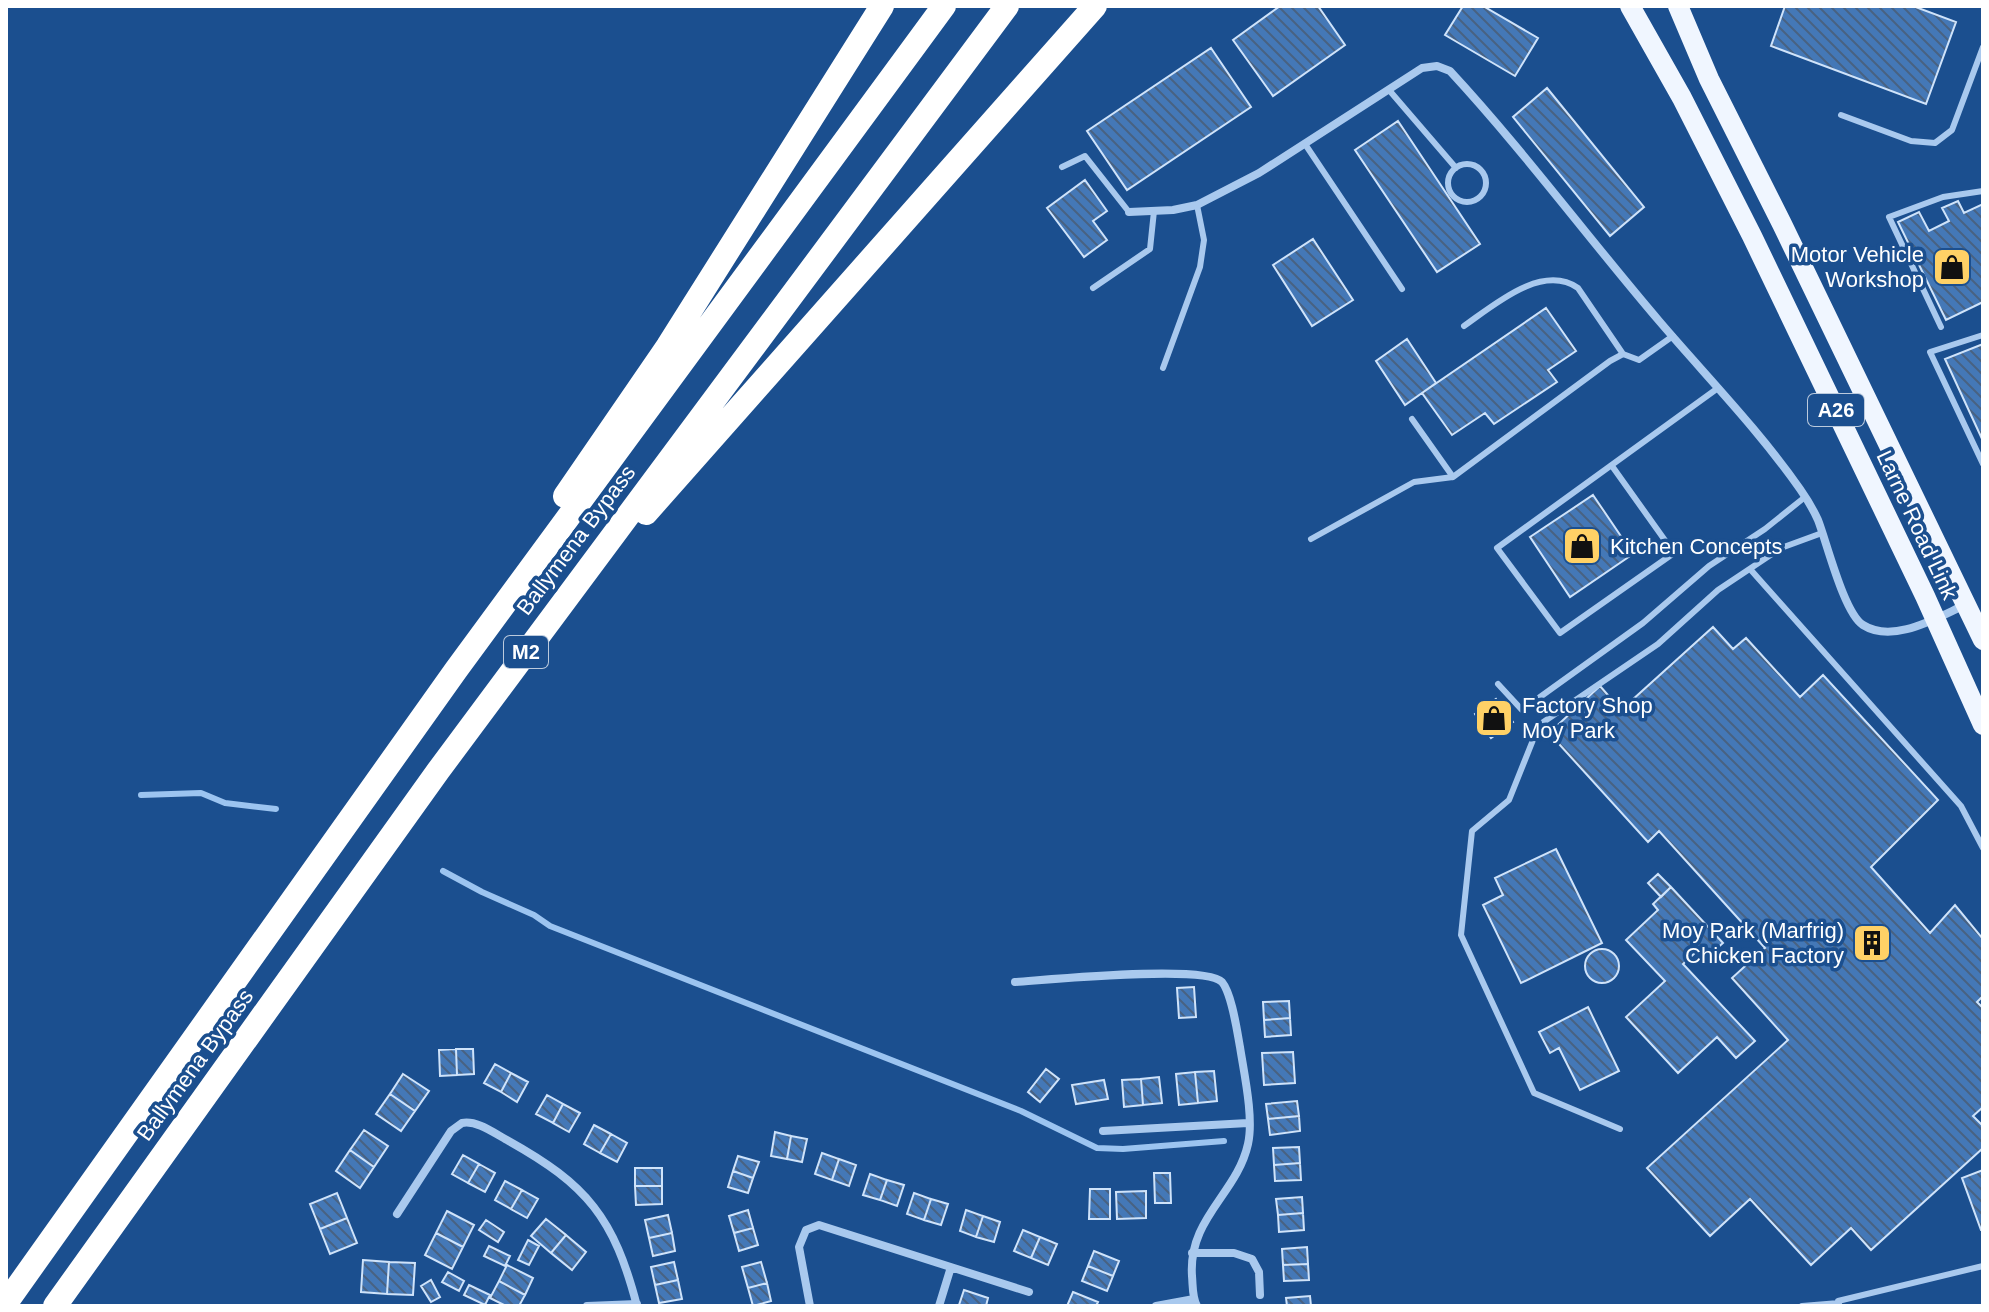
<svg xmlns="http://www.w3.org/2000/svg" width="1989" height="1312" viewBox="0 0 1989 1312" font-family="Helvetica,sans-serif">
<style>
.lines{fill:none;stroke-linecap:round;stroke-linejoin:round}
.stream{stroke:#9cc4f0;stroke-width:6}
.building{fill:url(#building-back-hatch);stroke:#cfe3fa;stroke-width:2}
.service{stroke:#a9c9ee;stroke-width:6}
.minor{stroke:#a9c9ee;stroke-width:8}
.primary{stroke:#f0f6ff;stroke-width:20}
.motorway{stroke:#fff;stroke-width:24}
.labels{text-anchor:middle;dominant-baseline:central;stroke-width:7;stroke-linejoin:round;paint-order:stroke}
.shield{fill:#1b4f8f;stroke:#bbcadd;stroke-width:2}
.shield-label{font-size:20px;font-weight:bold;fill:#fff}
.poi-label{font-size:22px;fill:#fff;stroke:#1b4f8f;text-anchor:end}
.street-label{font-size:22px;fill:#fff;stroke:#1b4f8f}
</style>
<defs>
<pattern id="building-back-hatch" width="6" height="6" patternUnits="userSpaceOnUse" patternTransform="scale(2)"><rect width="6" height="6" fill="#4478b7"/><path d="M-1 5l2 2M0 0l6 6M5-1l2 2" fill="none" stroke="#486282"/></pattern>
</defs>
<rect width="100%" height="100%" fill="#1b4f8f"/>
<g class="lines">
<path class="stream" d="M 141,795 L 201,793 L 225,803 L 276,809
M 443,871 L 482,892 L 534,915 L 550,926 L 1021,1111 L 1097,1148 L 1123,1149 L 1224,1141"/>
</g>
<path class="building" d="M 1280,6 L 1318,6 L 1345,45 L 1273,96 L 1233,40 Z
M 1463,6 L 1483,6 L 1538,38 L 1515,76 L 1445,35 Z
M 1785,6 L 1913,6 L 1956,22 L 1926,104 L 1771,46 Z
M 1211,48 L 1251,107 L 1127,190 L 1087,131 Z
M 1547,88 L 1644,207 L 1610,236 L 1513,117 Z
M 1398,121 L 1480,244 L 1437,272 L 1355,150 Z
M 1085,180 L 1107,211 L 1093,221 L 1107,240 L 1084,257 L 1047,208 Z
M 1958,201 L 1964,213 L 1983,204 L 1983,302 L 1946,320 L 1898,222 L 1919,212 L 1929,231 L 1949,221 L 1942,208 Z
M 1313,239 L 1353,300 L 1312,326 L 1273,265 Z
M 1546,308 L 1576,351 L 1548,370 L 1557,382 L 1494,424 L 1485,413 L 1452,435 L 1422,393 Z
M 1407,339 L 1436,383 L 1405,405 L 1376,361 Z
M 1983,344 L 1983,441 L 1945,359 Z
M 1593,495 L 1633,554 L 1570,597 L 1530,537 Z
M 1713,627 L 1733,649 L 1746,638 L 1800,697 L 1823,675 L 1938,800 L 1871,867 L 1930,933 L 1955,905 L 1983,939 L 1983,996 L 1977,1002 L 1983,1008 L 1983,1107 L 1973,1116 L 1983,1126 L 1983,1148 L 1871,1250 L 1851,1228 L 1811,1265 L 1750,1199 L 1710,1236 L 1647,1168 L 1788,1040 L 1732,978 L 1765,948 L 1659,831 L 1648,842 L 1549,733 L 1600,686 L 1621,710 Z
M 1496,699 L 1513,722 L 1491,738 L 1475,714 Z
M 1556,849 L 1602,943 L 1521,983 L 1483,905 L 1503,895 L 1495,878 Z
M 1658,874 L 1671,887 L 1661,897 L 1648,883 Z
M 1671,887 L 1723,943 L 1705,959 L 1697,951 L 1683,964 L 1755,1041 L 1736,1058 L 1717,1037 L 1678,1073 L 1626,1017 L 1665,981 L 1626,940 L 1658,910 L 1653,904 Z
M1585 966a17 17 0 1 1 34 0a17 17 0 1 1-34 0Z
M 1194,987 L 1196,1017 L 1179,1018 L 1177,988 Z
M 1289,1001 L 1290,1018 L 1264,1020 L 1263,1002 Z
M 1588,1007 L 1619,1071 L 1580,1090 L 1559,1048 L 1550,1053 L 1539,1032 Z
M 1290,1018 L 1291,1035 L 1265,1037 L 1264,1020 Z
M 456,1049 L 473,1049 L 474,1074 L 457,1075 Z
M 456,1049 L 457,1075 L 440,1076 L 439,1050 Z
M 1293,1052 L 1295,1083 L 1264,1085 L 1262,1053 Z
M 495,1064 L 511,1073 L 501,1092 L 484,1083 Z
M 1046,1069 L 1059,1079 L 1040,1102 L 1028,1092 Z
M 1214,1071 L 1217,1101 L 1198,1103 L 1195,1072 Z
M 1195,1072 L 1198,1103 L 1179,1105 L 1176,1074 Z
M 511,1073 L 528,1082 L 517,1102 L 501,1092 Z
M 403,1074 L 429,1091 L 415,1111 L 390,1094 Z
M 1159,1077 L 1162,1103 L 1143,1105 L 1141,1079 Z
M 1141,1079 L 1143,1105 L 1124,1107 L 1122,1080 Z
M 1104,1080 L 1108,1099 L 1076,1104 L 1072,1085 Z
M 390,1094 L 415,1111 L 401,1131 L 376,1114 Z
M 547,1095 L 563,1104 L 553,1123 L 536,1114 Z
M 1297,1101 L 1299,1116 L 1268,1119 L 1266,1104 Z
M 563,1104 L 580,1113 L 569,1132 L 553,1123 Z
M 1299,1116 L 1300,1131 L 1270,1135 L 1268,1119 Z
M 594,1125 L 611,1134 L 600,1153 L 584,1144 Z
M 364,1130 L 388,1146 L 374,1167 L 350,1150 Z
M 775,1132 L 791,1136 L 787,1159 L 771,1156 Z
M 611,1134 L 627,1143 L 617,1162 L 600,1153 Z
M 791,1136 L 807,1139 L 802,1162 L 787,1159 Z
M 1299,1147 L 1300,1163 L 1274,1165 L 1273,1148 Z
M 350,1150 L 374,1167 L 360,1188 L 336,1171 Z
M 822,1153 L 839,1159 L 832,1180 L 815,1174 Z
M 463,1155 L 479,1164 L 468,1183 L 452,1174 Z
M 738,1156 L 759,1162 L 753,1178 L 733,1171 Z
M 839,1159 L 856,1165 L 849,1186 L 832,1180 Z
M 1300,1163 L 1301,1180 L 1275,1181 L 1274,1165 Z
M 479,1164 L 495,1173 L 485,1192 L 468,1183 Z
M 635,1168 L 662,1168 L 662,1186 L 635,1186 Z
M 1983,1170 L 1983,1230 L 1981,1230 L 1962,1178 Z
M 733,1171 L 753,1178 L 748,1193 L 728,1187 Z
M 1154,1173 L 1170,1173 L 1171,1203 L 1155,1203 Z
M 870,1174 L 887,1180 L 880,1200 L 863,1195 Z
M 887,1180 L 904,1185 L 897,1206 L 880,1200 Z
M 505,1181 L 522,1190 L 511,1209 L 495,1200 Z
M 635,1186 L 662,1186 L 662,1204 L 636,1205 Z
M 1090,1189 L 1110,1189 L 1110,1219 L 1089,1219 Z
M 522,1190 L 538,1199 L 527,1218 L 511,1209 Z
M 1146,1191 L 1146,1218 L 1117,1219 L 1116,1192 Z
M 337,1193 L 347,1218 L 320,1229 L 310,1204 Z
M 914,1193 L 931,1199 L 924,1220 L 907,1214 Z
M 1302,1197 L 1303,1213 L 1278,1215 L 1276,1199 Z
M 931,1199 L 948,1204 L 941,1225 L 924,1220 Z
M 748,1210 L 753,1228 L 734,1233 L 729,1216 Z
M 966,1210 L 983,1216 L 976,1237 L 960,1231 Z
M 447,1211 L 474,1225 L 463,1247 L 436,1233 Z
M 1303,1213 L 1304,1230 L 1279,1232 L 1278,1215 Z
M 668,1215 L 672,1233 L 649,1238 L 645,1220 Z
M 983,1216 L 1000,1222 L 994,1242 L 976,1237 Z
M 347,1218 L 357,1243 L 330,1254 L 320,1229 Z
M 546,1219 L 566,1235 L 551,1253 L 531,1236 Z
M 486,1220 L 504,1232 L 498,1242 L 479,1230 Z
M 753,1228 L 758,1245 L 739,1251 L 734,1233 Z
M 1023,1230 L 1040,1237 L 1031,1258 L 1014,1251 Z
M 436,1233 L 463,1247 L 452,1269 L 425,1255 Z
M 672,1233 L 675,1251 L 653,1256 L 649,1238 Z
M 566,1235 L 586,1252 L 572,1270 L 551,1253 Z
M 1040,1237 L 1057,1244 L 1048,1265 L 1031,1258 Z
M 528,1240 L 539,1246 L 529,1265 L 518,1260 Z
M 489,1246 L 510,1256 L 505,1266 L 484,1256 Z
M 1307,1247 L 1308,1264 L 1283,1265 L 1282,1249 Z
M 1094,1251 L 1119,1261 L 1113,1276 L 1088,1266 Z
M 363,1260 L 389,1262 L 387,1294 L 361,1292 Z
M 389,1262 L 415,1263 L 413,1295 L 387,1294 Z
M 674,1262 L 678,1280 L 655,1285 L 651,1267 Z
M 761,1262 L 767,1283 L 748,1288 L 742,1267 Z
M 1308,1264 L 1309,1280 L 1284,1281 L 1283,1265 Z
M 507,1265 L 533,1278 L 525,1295 L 499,1281 Z
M 1088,1266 L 1113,1276 L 1107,1291 L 1082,1281 Z
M 448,1272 L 464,1281 L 459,1291 L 442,1282 Z
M 431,1280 L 440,1297 L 431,1302 L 421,1286 Z
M 678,1280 L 682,1299 L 659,1303 L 655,1285 Z
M 499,1281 L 525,1295 L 519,1306 L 506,1306 L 490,1298 Z
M 767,1283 L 771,1301 L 753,1306 L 748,1288 Z
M 469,1285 L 490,1295 L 485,1305 L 464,1295 Z
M 964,1290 L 988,1298 L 986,1306 L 959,1305 Z
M 1073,1292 L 1098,1302 L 1096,1306 L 1067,1306 Z
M 1310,1296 L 1311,1306 L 1287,1306 L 1286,1298 Z"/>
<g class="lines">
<path class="service" d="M 1389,90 L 1456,168
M 1841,115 L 1911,141 L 1935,143 L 1952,130 L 1983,47
M 1305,144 L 1402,289
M1448 183a19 19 0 1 1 38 0a19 19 0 1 1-38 0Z
M 1062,167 L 1085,156 L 1129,212
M 1093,288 L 1150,249 L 1154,211
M 1464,326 C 1494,305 1542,263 1578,288 L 1623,354
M 1941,327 L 1889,217 L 1943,197 L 1983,191
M 1983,335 L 1930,352 L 1983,464
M 1163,368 L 1200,267 L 1204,240 L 1197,205
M 1412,419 L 1453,477 L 1610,361 L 1623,354 L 1639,360 L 1673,336
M 1612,466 L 1674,553 L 1560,633 L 1497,548 L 1718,388
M 1311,539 L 1414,482 L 1453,477
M 1750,569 L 1961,806 L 1983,848
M 1498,684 L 1522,710 L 1643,623 L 1709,566 L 1765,529 L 1805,497
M 1620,1129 L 1534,1093 L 1461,935 L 1472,831 L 1509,800 L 1539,725 L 1658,644 L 1718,590 L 1781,548 L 1822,533
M 1802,1306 L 1839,1303
M 1839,1306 L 1838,1301 L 1983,1266"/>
<path class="minor" d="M 1129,212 L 1173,210 L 1197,205 L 1259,173 L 1422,68 L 1437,66 L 1450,71 C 1524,151 1589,239 1660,322 C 1707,377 1758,429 1800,489 C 1807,499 1813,509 1818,520 C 1827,543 1844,613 1863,625 C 1893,644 1936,618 1965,605
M 1015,982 C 1046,980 1205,964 1222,982 C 1232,994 1237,1031 1240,1047 C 1244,1073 1254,1118 1248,1144 C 1237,1194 1188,1218 1192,1276 C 1193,1287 1192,1297 1197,1306
M 1103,1131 L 1248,1123
M 397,1214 L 451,1131 L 462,1123 C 477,1120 494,1133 507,1140 C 588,1185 614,1218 637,1306
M 1192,1253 L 1234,1253 L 1252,1259 L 1259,1272 L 1260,1295
M 587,1306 L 637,1304
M 810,1306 L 799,1247 L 806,1230 L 819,1225 L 1029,1292
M 939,1306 L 951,1267
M 1156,1306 L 1194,1299"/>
<path class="primary" d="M 1630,6 L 1682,98 L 1752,236 L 1925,596 L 1983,725
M 1678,6 L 1709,79 L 1782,224 L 1983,640"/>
<path class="motorway" d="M 565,496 L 668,346 L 882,6
M 646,513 L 1095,6
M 6,1303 L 456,670 L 944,6
M 55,1306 L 438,771 L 1007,6"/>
</g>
<defs>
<symbol id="shop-square" viewBox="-11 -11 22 22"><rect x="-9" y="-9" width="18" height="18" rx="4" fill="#ffd166" stroke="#1b4f8f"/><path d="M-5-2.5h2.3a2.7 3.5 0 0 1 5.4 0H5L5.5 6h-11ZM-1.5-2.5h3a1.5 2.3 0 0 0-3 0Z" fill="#111"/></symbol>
<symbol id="building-square" viewBox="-11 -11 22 22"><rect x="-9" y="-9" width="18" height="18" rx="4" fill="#ffd166" stroke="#1b4f8f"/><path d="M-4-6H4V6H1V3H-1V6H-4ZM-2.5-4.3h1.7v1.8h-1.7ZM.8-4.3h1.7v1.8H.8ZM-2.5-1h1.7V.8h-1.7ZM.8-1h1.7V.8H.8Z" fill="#111"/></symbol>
</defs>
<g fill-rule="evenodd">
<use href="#shop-square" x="1930" y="245" width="44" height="44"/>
<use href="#shop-square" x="1560" y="524" width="44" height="44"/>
<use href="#shop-square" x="1472" y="696" width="44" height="44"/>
<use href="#building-square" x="1850" y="921" width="44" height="44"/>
</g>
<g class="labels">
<g class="shield">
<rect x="1808" y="394" width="56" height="32" rx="6"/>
<rect x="504" y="636" width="44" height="32" rx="6"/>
</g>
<g class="shield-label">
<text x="1836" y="410">A26</text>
<text x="526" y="652">M2</text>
</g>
<g class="poi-label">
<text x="1924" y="254">Motor Vehicle<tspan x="1924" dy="25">Workshop</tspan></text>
<text x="1610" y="546" text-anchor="start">Kitchen Concepts</text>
<text x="1522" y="705" text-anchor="start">Factory Shop<tspan x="1522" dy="25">Moy Park</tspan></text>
<text x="1844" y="930">Moy Park (Marfrig)<tspan x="1844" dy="25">Chicken Factory</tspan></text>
</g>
<g class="street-label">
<text transform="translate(1917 525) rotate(65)">Larne Road Link</text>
<text transform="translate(576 540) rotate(-53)">Ballymena Bypass</text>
<text transform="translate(195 1065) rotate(-54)">Ballymena Bypass</text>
</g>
</g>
<rect width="1989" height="1312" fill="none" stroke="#ffffff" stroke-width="16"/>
</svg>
